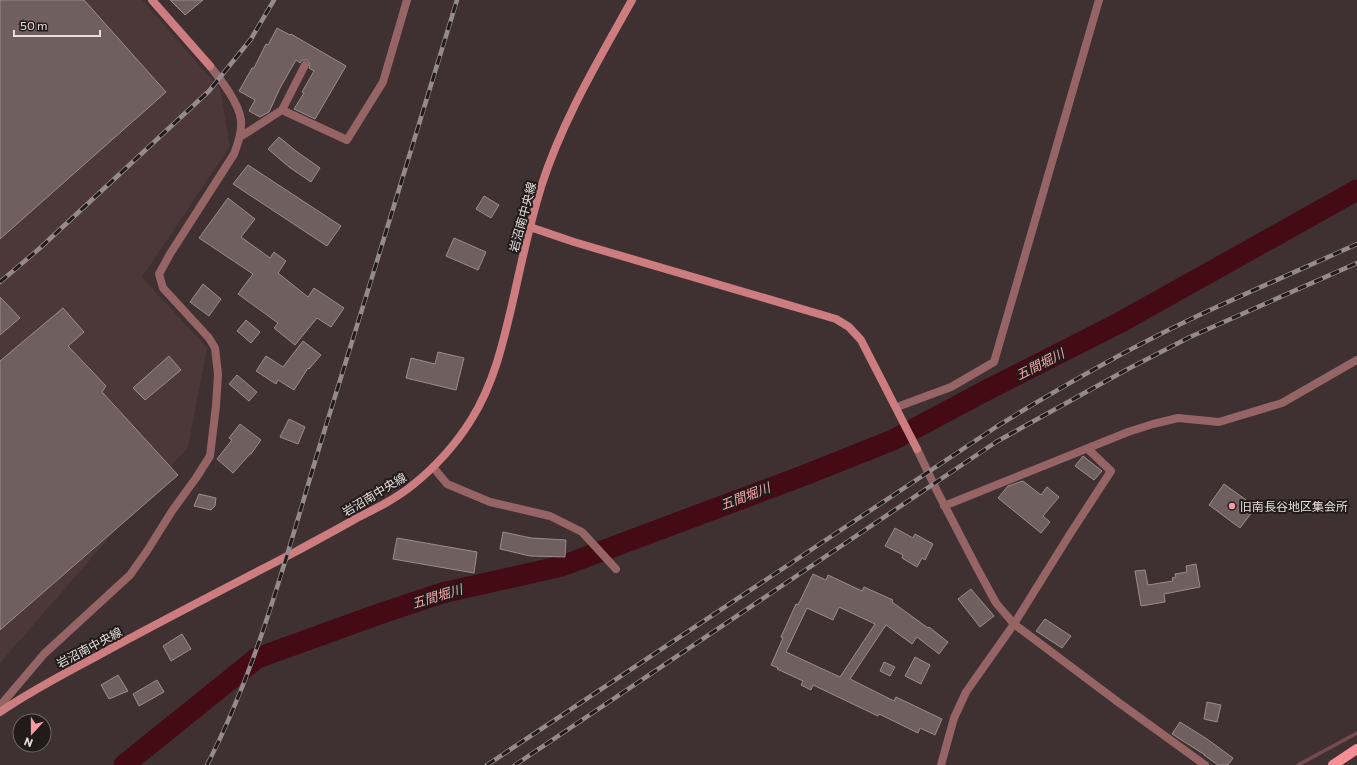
<svg xmlns="http://www.w3.org/2000/svg" width="1357" height="765" viewBox="0 0 1357 765" font-family="Commissioner,'Noto Sans JP',sans-serif">
<style>
.built{fill:#4d3839}
.lines{fill:none;stroke-linecap:round;stroke-linejoin:round}
.stream{stroke:#764a51;stroke-width:3.5}
.river{stroke:#450b14;stroke-width:21}
.building{fill:#6f5f5f;stroke:#9c8c8c;fill-rule:evenodd}
.street{stroke:#976466;stroke-width:8}
.secondary{stroke:#cd7d80;stroke-width:8}
.primary{stroke:#f68f95;stroke-width:10}
.rail-casing{stroke:#968a8a;stroke-width:4.5}
.rail{stroke:#211b1b;stroke-width:3;stroke-dasharray:9;stroke-linecap:butt}
.poi-dot{fill:#f59b9e;stroke:#211b1b;stroke-width:1.5}
.labels{text-anchor:middle;dominant-baseline:central;stroke-width:4;stroke-linejoin:round;paint-order:stroke}
.street-label{font-size:12px;fill:#e8dede;stroke:#211b1b}
.poi-label{font-size:12px;fill:#e8dede;stroke:#211b1b;text-anchor:start}
.water-label{font-size:13px;font-style:italic;fill:#f5a6a9;stroke:#211b1b}
</style>
<rect width="100%" height="100%" fill="#3f3131"/>
<path class="built" d="M 0,0 L 142,0 L 220,89 L 230,146 L 142,277 L 207,348 L 188,447 L 0,663 Z"/>
<g class="lines">
<path class="stream" d="M 1298,765 L 1357,733"/>
<path class="river" d="M 124,765 L 257,658 L 382,613 L 442,593 L 562,566 L 805,475 L 893,440 L 987,390 L 1119,323 L 1357,190"/>
</g>
<path class="building" d="M 0,0 L 84,0 L 166,92 L 0,239 Z
M 170,0 L 203,0 L 185,15 Z
M 277,28 L 290,35 L 291,34 L 346,66 L 315,119 L 294,109 L 304,93 L 302,92 L 314,71 L 309,68 L 310,64 L 307,60 L 302,60 L 300,63 L 296,60 L 280,88 L 269,112 L 260,117 L 249,111 L 255,100 L 239,91 L 252,68 L 254,68 L 266,44 L 268,45 Z
M 279,137 L 296,151 L 320,168 L 311,182 L 289,167 L 268,149 Z
M 248,165 L 341,226 L 327,246 L 233,184 Z
M 484,196 L 499,205 L 491,218 L 476,209 Z
M 228,198 L 255,219 L 241,237 L 270,258 L 274,252 L 286,261 L 278,273 L 308,297 L 314,288 L 344,308 L 331,327 L 317,318 L 295,345 L 274,328 L 278,323 L 238,294 L 253,274 L 199,238 Z
M 454,238 L 486,252 L 478,270 L 446,256 Z
M 203,284 L 221,299 L 209,316 L 190,302 Z
M 0,297 L 20,318 L 0,335 Z
M 63,308 L 84,332 L 68,346 L 106,386 L 102,392 L 178,475 L 0,630 L 0,361 Z
M 246,320 L 260,332 L 251,343 L 237,331 Z
M 303,341 L 321,355 L 309,369 L 308,368 L 294,390 L 278,380 L 276,384 L 256,371 L 266,356 L 283,367 Z
M 438,352 L 464,358 L 456,390 L 406,378 L 411,358 L 435,364 Z
M 169,356 L 181,370 L 145,400 L 133,388 Z
M 237,375 L 257,392 L 249,401 L 229,384 Z
M 289,419 L 305,427 L 298,444 L 280,437 Z
M 240,424 L 261,440 L 251,454 L 250,454 L 233,473 L 217,459 L 232,440 L 229,438 Z
M 1083,456 L 1102,471 L 1094,480 L 1075,466 Z
M 1023,481 L 1041,495 L 1047,487 L 1059,497 L 1043,516 L 1050,522 L 1041,533 L 998,498 L 1008,486 Z
M 1224,484 L 1256,507 L 1240,528 L 1209,505 Z
M 199,494 L 216,498 L 215,506 L 211,510 L 194,506 Z
M 895,528 L 913,538 L 915,534 L 933,544 L 925,560 L 922,558 L 917,567 L 902,558 L 903,555 L 885,546 Z
M 503,532 L 531,538 L 566,540 L 565,557 L 530,556 L 500,549 Z
M 397,538 L 477,552 L 474,573 L 393,559 Z
M 1196,564 L 1200,587 L 1164,594 L 1165,602 L 1141,606 L 1135,571 L 1145,570 L 1148,585 L 1173,581 L 1172,578 L 1176,577 L 1175,574 L 1187,572 L 1186,566 Z
M 813,574 L 826,580 L 828,575 L 862,591 L 864,587 L 893,600 L 892,602 L 928,628 L 929,627 L 948,642 L 939,654 L 917,637 L 912,644 L 886,625 L 850,679 L 894,701 L 896,697 L 942,719 L 935,735 L 920,728 L 918,733 L 879,714 L 878,716 L 813,685 L 811,690 L 801,685 L 803,681 L 777,669 L 778,668 L 771,665 L 783,638 L 781,637 L 796,604 L 798,605 ZM 839,607 L 875,624 L 840,677 L 786,652 L 807,608 L 833,620 Z
M 971,589 L 994,616 L 980,627 L 958,599 Z
M 1045,619 L 1071,636 L 1062,648 L 1036,631 Z
M 182,634 L 191,649 L 171,661 L 163,646 Z
M 915,657 L 930,665 L 921,684 L 905,676 Z
M 884,662 L 895,667 L 890,676 L 880,671 Z
M 118,675 L 128,691 L 109,699 L 101,685 Z
M 157,680 L 164,692 L 139,706 L 133,694 Z
M 1207,702 L 1221,705 L 1217,722 L 1204,719 Z
M 1180,722 L 1207,739 L 1233,758 L 1228,765 L 1218,765 L 1204,755 L 1205,755 L 1172,734 Z"/>
<g class="lines">
<path class="street" d="M 282,110 L 305,65
M 240,137 L 282,110 L 347,140 L 383,82 L 407,0
M 897,407 L 951,387 L 994,362 L 1099,0
M 917,449 L 937,491 L 977,568 L 996,603 L 1014,624 L 1118,702 L 1205,765
M 433,467 L 447,484 L 490,502 L 550,516 L 582,532 L 616,569
M 944,506 L 1128,432 L 1153,424 L 1178,418 L 1219,422 L 1282,403 L 1357,360
M 0,706 L 44,654 L 130,575 L 147,551 L 172,511 L 196,478 L 210,456 L 216,406 L 218,374 L 215,348 L 209,338 L 163,288 L 159,274 L 170,254 L 234,154 C 238,143 242,132 241,120 C 239,103 221,80 210,66
M 941,765 L 954,718 L 966,692 L 1014,624 L 1070,534 L 1111,471 L 1088,449"/>
<path class="secondary" d="M 152,0 L 210,66
M 530,227 L 574,242 L 836,319 L 849,327 L 861,340 L 917,449
M 0,712 C 32,690 67,672 101,654 C 165,619 230,586 295,552 C 315,541 336,530 357,518 C 377,508 397,498 414,484 C 436,466 456,444 471,420 C 495,382 504,339 514,296 C 522,259 530,223 541,187 C 562,121 598,61 632,0"/>
<path class="primary" d="M 1333,765 L 1357,749"/>
<defs>
<path id="rail" d="M 0,282 L 40,248 L 209,91 L 251,39 L 274,0
M 207,765 C 259,664 287,553 320,445 C 366,297 412,148 457,0
M 487,765 L 996,427 C 1059,388 1124,351 1191,319 C 1246,293 1302,269 1357,244
M 515,765 L 996,442 L 1126,370 L 1190,337 L 1357,263"/>
</defs>
<use href="#rail" class="rail-casing"/>
<use href="#rail" class="rail"/>
</g>
<circle class="poi-dot" cx="1232" cy="506" r="4"/>
<g class="labels">
<g class="street-label">
<text transform="translate(522 217) rotate(-75)">岩沼南中央線</text>
<text transform="translate(374 494) rotate(-31)">岩沼南中央線</text>
<text transform="translate(89 647) rotate(-28)">岩沼南中央線</text>
</g>
<g class="poi-label">
<text x="1240" y="506">旧南長谷地区集会所</text>
</g>
<g class="water-label">
<text transform="translate(1040 364) rotate(-27)">五間堀川</text>
<text transform="translate(745 496) rotate(-21)">五間堀川</text>
<text transform="translate(437 596) rotate(-17)">五間堀川</text>
</g>
</g>
<g transform="translate(32 733) rotate(201)"><circle r="19" fill="#211b1b" stroke="#716969"/>
<path d="M0-3L7 15L0 10L-7 15Z" fill="#f59b9e"/>
<text y="-6" font-size="11" font-weight="bold" text-anchor="middle" fill="#e8dede">N</text>
</g>
<path d="M14 30v6h86v-6" fill="none" stroke="#e8dede" stroke-width="2"/>
<text x="20" y="30" font-size="12" fill="#e8dede" stroke="#211b1b" stroke-width="3" paint-order="stroke">50 m</text>
</svg>
